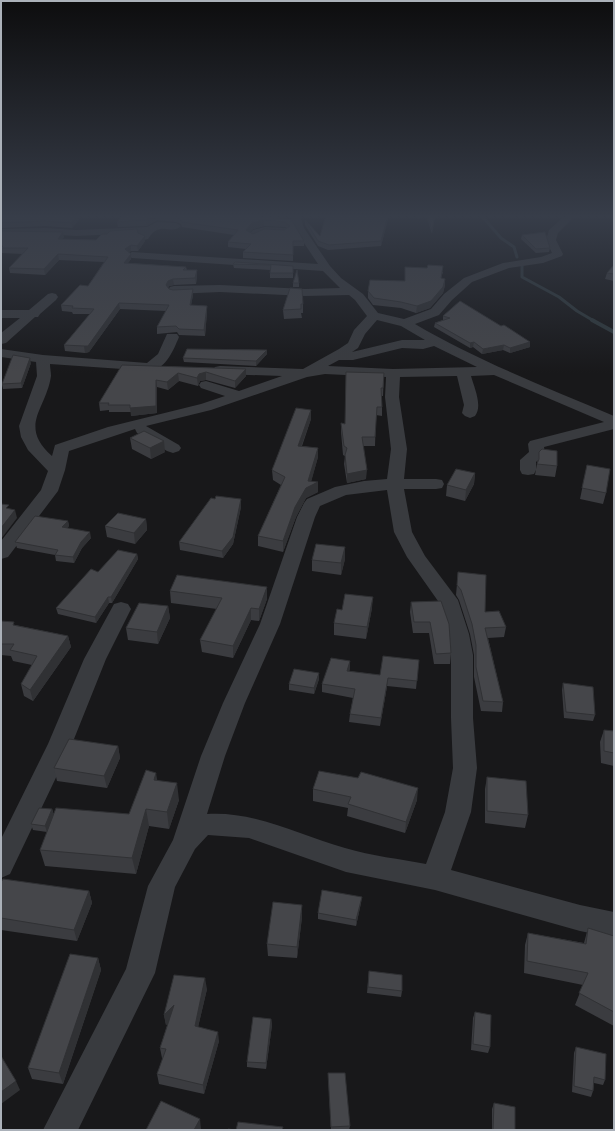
<svg xmlns="http://www.w3.org/2000/svg" width="615" height="1131" viewBox="0 0 615 1131" font-family="Inter,sans-serif">
<style>
.lines{fill:none;stroke-linecap:round;stroke-linejoin:round}
.stream-far1{stroke:#2f393d;stroke-width:3}
.stream{stroke:#2f393d;stroke-width:4}
.minor{fill:#393b3f;fill-rule:evenodd}
.wall{fill:#3b3c40;fill-rule:evenodd}
.shaded-wall{fill:#303134}
.building{fill:#45464a;stroke:#303134;fill-rule:evenodd}
</style>
<rect width="100%" height="100%" fill="#18181a"/>
<g class="lines">
<path class="stream-far1" d="M 481,215 L 501,238 L 514,247 L 517,257
M 522,265 L 522,277 L 559,297 L 577,311 L 594,321"/>
<path class="stream" d="M 592,320 L 614,332"/>
<path class="minor" d="M 290,215 L 300,215 L 304,228 L 330,266 L 341,278 L 363,294 L 378,313 L 404,319 L 431,309 L 444,294 L 464,278 L 503,263 L 541,257 L 552,253 L 546,240 L 549,230 L 566,215 L 576,215 L 558,233 L 556,240 L 563,254 L 562,256 L 543,263 L 509,268 L 472,282 L 452,300 L 439,315 L 415,324 C 478,361 546,387 614,416 L 614,429 L 544,447 L 545,454 L 536,462 L 536,470 L 534,474 L 528,475 L 522,474 L 520,470 L 520,460 L 529,452 L 528,444 L 530,441 L 604,422 L 494,375 L 471,376 C 474,387 483,406 475,416 L 470,418 L 465,416 L 462,413 L 464,405 L 457,376 L 400,377 L 399,397 L 407,449 L 404,479 L 436,479 L 442,480 L 444,484 L 442,488 L 436,489 L 404,489 L 412,532 L 425,556 L 458,600 L 469,634 L 473,655 L 473,718 L 477,768 L 471,812 L 451,870 L 580,905 L 614,912 L 614,938 L 580,931 L 435,890 L 346,872 L 249,838 L 208,835 L 195,849 L 175,887 L 155,973 L 78,1130 L 43,1130 L 126,969 L 148,886 L 173,840 L 201,756 L 223,703 L 260,624 L 297,517 L 304,503 L 307,499 L 335,487 L 364,481 L 387,479 L 391,449 L 385,397 L 386,377 L 325,374 L 307,377 L 211,410 L 146,426 L 179,445 L 181,448 L 179,451 L 173,453 L 167,451 L 137,433 L 135,429 L 69,451 L 65,470 L 58,491 L 8,557 L 1,559 L 1,541 L 41,490 L 48,471 L 28,450 L 21,437 L 19,426 L 37,376 L 36,362 L 1,357 L 1,349 L 43,355 L 147,363 L 158,354 L 167,334 L 177,334 L 179,337 C 173,351 167,367 151,371 L 50,364 C 50,368 51,372 51,376 C 46,410 18,425 52,456 L 55,445 L 108,427 L 201,404 L 225,396 L 201,388 L 199,385 L 201,382 L 206,381 L 239,391 L 282,376 L 220,374 L 215,373 L 213,370 L 215,367 L 220,366 L 303,369 L 339,349 L 348,343 L 354,330 L 367,316 L 355,300 L 349,295 L 305,296 L 220,292 L 174,294 L 170,293 L 168,290 L 170,287 L 174,286 L 220,285 L 305,289 L 340,288 L 323,271 L 132,258 L 127,255 L 132,252 L 318,264 L 294,228 ZM 377,320 L 401,326 L 425,340 L 402,340 L 352,352 L 358,348 L 365,334 ZM 434,346 L 477,367 L 393,369 L 328,366 L 339,360 L 353,360 L 402,348 L 423,349 ZM 387,490 L 394,532 L 407,557 L 438,601 L 449,634 L 451,655 L 451,718 L 453,768 L 445,812 L 426,864 C 400,859 372,856 345,848 C 299,835 256,811 207,814 L 225,756 L 245,703 L 280,624 L 315,517 L 320,506 L 346,495 Z
M 414,215 L 424,215 L 424,216 L 419,219 L 416,218 Z
M 157,222 L 176,223 L 181,226 C 172,236 160,219 148,239 L 144,240 L 139,237 L 140,233 L 76,236 L 45,234 L 1,235 L 1,229 L 45,228 L 76,230 L 147,227 Z
M 265,227 L 288,228 L 293,231 L 288,234 L 265,233 L 253,238 L 248,235 L 253,230 Z
M 52,293 L 56,294 L 58,297 L 56,300 L 40,314 L 38,317 L 35,317 L 6,343 L 1,344 L 1,333 L 20,318 L 1,318 L 1,310 L 29,310 L 48,294 Z
M 121,602 L 128,604 L 131,609 L 106,659 L 72,744 L 10,874 L 1,878 L 1,839 L 48,744 L 84,659 L 114,604 Z"/>
</g>
<path class="wall" d="M 1,215 L 83,215 L 72,228 L 45,226 L 1,228 Z
M 123,215 L 237,215 L 291,219 L 304,241 L 304,246 L 293,246 L 293,261 L 243,258 L 243,252 L 246,249 L 228,247 L 228,242 L 234,235 L 182,227 L 181,224 L 176,222 L 157,220 L 147,226 L 118,227 L 117,222 ZM 264,226 L 285,227 L 287,228 L 284,230 L 253,234 L 250,232 L 253,229 Z
M 326,215 L 389,215 L 381,246 L 328,250 L 318,246 L 305,225 L 305,220 L 320,236 Z
M 426,215 L 435,215 L 432,234 Z
M 612,215 L 614,215 L 614,226 Z
M 1,231 L 64,237 L 62,239 L 96,240 L 107,234 L 138,233 L 145,236 L 145,241 L 138,251 L 131,251 L 129,252 L 131,254 L 131,259 L 128,263 L 186,267 L 187,270 L 197,270 L 197,276 L 196,284 L 174,285 L 169,286 L 168,288 L 169,289 L 173,290 L 193,289 L 193,295 L 191,305 L 207,306 L 207,312 L 205,336 L 179,335 L 177,332 L 157,334 L 157,327 L 166,311 L 120,309 L 89,352 L 85,353 L 65,351 L 64,345 L 90,314 L 73,314 L 72,312 L 62,311 L 61,305 L 88,286 L 104,262 L 59,260 L 45,275 L 10,273 L 9,268 L 23,254 L 2,253 L 2,251 L 1,251 Z
M 522,235 L 550,248 L 549,252 L 536,253 L 521,239 Z
M 233,264 L 293,266 L 293,278 L 270,278 L 270,270 L 234,268 Z
M 614,265 L 614,281 L 605,279 L 607,273 Z
M 405,267 L 443,272 L 441,278 L 445,285 L 443,293 L 430,308 L 416,313 L 401,308 L 373,305 L 368,298 L 368,291 L 405,281 Z
M 293,283 L 299,283 L 299,287 L 293,287 Z
M 290,288 L 303,304 L 303,313 L 301,313 L 302,318 L 284,319 L 283,310 Z
M 460,301 L 530,347 L 510,353 L 503,350 L 482,354 L 473,347 L 470,348 L 434,327 L 435,323 L 443,320 L 443,316 Z
M 267,354 L 256,366 L 184,362 L 183,358 Z
M 31,363 L 22,388 L 3,389 L 2,384 Z
M 122,365 L 246,369 L 246,376 L 235,388 L 206,380 L 200,381 L 198,386 L 179,381 L 168,390 L 157,387 L 157,413 L 131,416 L 131,412 L 109,412 L 109,410 L 100,411 L 99,403 Z
M 384,373 L 383,396 L 382,396 L 382,416 L 376,415 L 375,446 L 363,446 L 366,479 L 347,483 L 344,464 L 345,456 L 343,455 L 341,432 L 341,423 L 345,424 Z
M 311,410 L 311,419 L 302,446 L 318,448 L 318,457 L 311,481 L 318,492 L 306,498 L 296,517 L 283,552 L 258,546 L 258,536 L 281,485 L 273,480 L 272,470 Z
M 130,438 L 165,452 L 151,459 L 132,449 Z
M 539,452 L 557,466 L 555,477 L 535,475 Z
M 587,465 L 606,493 L 603,504 L 580,499 Z
M 475,473 L 474,484 L 465,501 L 446,496 L 447,485 Z
M 241,499 L 241,507 L 233,544 L 223,558 L 180,550 L 179,542 Z
M 146,519 L 147,530 L 135,544 L 107,537 L 105,526 Z
M 68,521 L 69,526 L 67,528 L 91,538 L 82,548 L 74,563 L 56,561 L 55,555 L 17,548 L 15,542 Z
M 345,547 L 345,559 L 341,575 L 312,571 L 312,560 Z
M 137,554 L 138,559 L 112,603 L 109,603 L 96,623 L 58,614 L 56,608 L 98,572 Z
M 458,572 L 485,612 L 506,627 L 504,637 L 488,638 L 503,702 L 502,712 L 481,711 L 474,677 L 474,655 L 470,634 L 459,600 L 456,595 Z
M 170,591 L 267,599 L 259,621 L 251,620 L 233,658 L 202,652 L 200,640 L 217,609 L 171,603 Z
M 411,602 L 449,624 L 451,653 L 450,664 L 434,664 L 429,633 L 413,633 L 410,612 Z
M 168,606 L 170,618 L 158,644 L 128,640 L 126,628 Z
M 372,608 L 366,639 L 334,635 L 334,623 L 342,610 Z
M 1,621 L 15,625 L 68,636 L 71,647 L 33,701 L 24,696 L 21,684 L 32,665 L 13,661 L 11,656 L 1,655 Z
M 419,660 L 416,689 L 387,686 L 380,726 L 349,722 L 350,714 L 353,698 L 322,692 L 322,684 L 350,669 L 349,671 L 380,675 Z
M 319,679 L 314,694 L 289,690 L 289,684 Z
M 563,683 L 595,715 L 593,721 L 564,718 L 562,690 Z
M 604,730 L 614,731 L 614,766 L 601,763 L 600,742 Z
M 118,746 L 120,758 L 107,788 L 57,781 L 54,768 Z
M 487,777 L 528,815 L 525,828 L 485,823 L 485,789 Z
M 158,781 L 179,800 L 169,829 L 149,826 L 136,874 L 45,866 L 40,850 L 50,826 L 47,832 L 33,830 L 31,824 L 52,809 L 54,815 L 129,814 Z
M 313,789 L 417,800 L 405,833 L 347,816 L 348,808 L 313,801 Z
M 1,882 L 89,891 L 92,903 L 77,941 L 1,930 Z
M 361,903 L 356,926 L 318,919 L 318,913 Z
M 302,905 L 302,917 L 297,958 L 268,956 L 267,944 Z
M 588,928 L 614,936 L 614,1026 L 575,1005 L 583,985 L 524,973 L 525,945 L 528,933 L 584,943 Z
M 98,958 L 101,970 L 63,1084 L 32,1079 L 28,1068 Z
M 369,971 L 402,991 L 401,997 L 367,993 Z
M 207,989 L 198,1027 L 219,1041 L 204,1094 L 159,1084 L 157,1074 L 163,1058 L 162,1058 L 160,1048 L 168,1023 L 166,1025 L 164,1015 Z
M 475,1012 L 490,1047 L 488,1053 L 471,1050 L 473,1018 Z
M 271,1019 L 272,1025 L 266,1069 L 247,1067 L 247,1062 Z
M 576,1047 L 605,1080 L 603,1085 L 594,1083 L 593,1091 L 591,1097 L 572,1092 L 574,1053 Z
M 328,1073 L 350,1126 L 349,1130 L 331,1130 Z
M 494,1103 L 515,1130 L 492,1130 L 492,1109 Z"/>
<path class="shaded-wall" d="M 78,215 L 83,215 L 72,228 L 71,223 Z
M 157,215 L 157,220 L 147,226 L 146,220 Z
M 388,215 L 389,215 L 381,246 L 381,241 Z
M 264,220 L 264,226 L 253,229 L 247,235 L 246,230 L 252,223 Z
M 63,232 L 64,237 L 59,244 L 58,239 Z
M 145,236 L 145,241 L 138,251 L 137,246 Z
M 131,245 L 131,251 L 126,254 L 125,249 Z
M 58,254 L 59,260 L 45,275 L 44,269 Z
M 131,254 L 131,259 L 124,268 L 124,263 Z
M 197,270 L 197,276 L 196,284 L 195,278 Z
M 173,279 L 174,285 L 169,286 L 167,291 L 166,285 L 168,281 Z
M 445,279 L 445,285 L 443,293 L 430,308 L 416,313 L 417,306 Z
M 193,289 L 193,295 L 190,311 L 190,305 Z
M 119,303 L 120,309 L 89,352 L 85,353 L 84,346 Z
M 207,306 L 207,312 L 205,336 L 204,330 Z
M 474,342 L 473,347 L 470,348 L 470,343 Z
M 530,342 L 530,347 L 510,353 L 510,348 Z
M 504,345 L 503,350 L 482,354 L 483,349 Z
M 267,350 L 267,354 L 256,366 L 256,361 Z
M 30,358 L 31,363 L 22,388 L 21,383 Z
M 246,369 L 246,376 L 235,388 L 235,381 Z
M 206,372 L 206,380 L 200,381 L 198,386 L 197,378 L 199,374 Z
M 178,373 L 179,381 L 168,390 L 167,382 Z
M 156,380 L 157,387 L 157,413 L 131,416 L 130,408 Z
M 311,410 L 311,419 L 298,455 L 298,446 Z
M 164,441 L 165,452 L 151,459 L 150,448 Z
M 318,448 L 318,457 L 310,486 L 318,482 L 318,492 L 306,498 L 296,517 L 283,552 L 283,541 L 295,507 L 308,481 Z
M 367,470 L 366,479 L 347,483 L 347,474 Z
M 475,473 L 474,484 L 465,501 L 466,490 Z
M 241,499 L 241,507 L 233,544 L 223,558 L 222,551 Z
M 15,510 L 17,518 L 1,539 L 1,528 Z
M 146,519 L 147,530 L 135,544 L 134,533 Z
M 68,521 L 69,526 L 63,532 L 62,527 Z
M 90,532 L 91,538 L 82,548 L 74,563 L 73,557 L 81,542 Z
M 345,547 L 345,559 L 341,575 L 341,563 Z
M 137,554 L 138,559 L 112,603 L 111,597 Z
M 267,587 L 267,599 L 259,621 L 259,609 Z
M 108,597 L 109,603 L 96,623 L 95,617 Z
M 373,597 L 372,608 L 366,639 L 367,627 Z
M 168,606 L 170,618 L 158,644 L 157,632 Z
M 251,608 L 251,620 L 233,658 L 233,646 Z
M 68,636 L 71,647 L 33,701 L 30,690 Z
M 350,661 L 350,669 L 347,679 L 347,671 Z
M 319,673 L 319,679 L 314,694 L 314,688 Z
M 388,678 L 387,686 L 380,726 L 381,718 Z
M 118,746 L 120,758 L 107,788 L 104,776 Z
M 156,773 L 159,790 L 154,780 Z
M 177,783 L 179,800 L 169,829 L 167,812 Z
M 418,788 L 417,800 L 405,833 L 406,822 Z
M 52,809 L 54,816 L 47,832 L 45,826 Z
M 146,809 L 149,826 L 136,874 L 132,858 Z
M 89,891 L 92,903 L 77,941 L 74,930 Z
M 362,897 L 361,903 L 356,926 L 356,920 Z
M 302,905 L 302,917 L 297,958 L 297,947 Z
M 98,958 L 101,970 L 63,1084 L 59,1073 Z
M 205,978 L 207,989 L 196,1036 L 195,1026 Z
M 174,1005 L 176,1015 L 166,1025 L 164,1015 Z
M 271,1019 L 272,1025 L 266,1069 L 266,1063 Z
M 218,1032 L 219,1041 L 204,1094 L 203,1085 Z
M 16,1081 L 20,1090 L 1,1104 L 1,1092 Z
M 200,1119 L 201,1129 L 201,1130 L 194,1130 Z"/>
<path class="building" d="M 1,215 L 78,215 L 71,223 L 44,221 L 1,223 Z
M 123,215 L 237,215 L 291,219 L 304,241 L 293,241 L 293,255 L 243,252 L 251,244 L 228,242 L 238,230 L 181,222 L 181,220 L 176,216 L 157,215 L 146,220 L 117,222 ZM 264,220 L 285,222 L 290,226 L 284,230 L 264,229 L 253,234 L 246,230 L 252,223 Z
M 326,215 L 388,215 L 381,241 L 329,245 L 318,241 L 305,220 L 320,236 Z
M 427,215 L 435,215 L 432,230 Z
M 137,229 L 138,233 L 145,236 L 137,246 L 131,245 L 125,249 L 131,254 L 124,263 L 186,267 L 183,270 L 197,270 L 195,278 L 173,279 L 168,281 L 166,285 L 169,289 L 173,290 L 193,289 L 190,305 L 207,306 L 204,330 L 179,329 L 176,326 L 157,327 L 169,305 L 119,303 L 88,346 L 84,346 L 64,345 L 94,309 L 72,308 L 73,306 L 61,305 L 80,285 L 88,286 L 108,257 L 58,254 L 44,269 L 9,268 L 28,248 L 1,248 L 3,246 L 1,246 L 1,231 L 63,232 L 58,239 L 96,240 L 102,234 L 107,234 L 110,231 Z
M 545,232 L 550,248 L 536,249 L 522,235 Z
M 235,262 L 293,266 L 293,273 L 270,273 L 271,265 L 233,264 Z
M 428,265 L 443,266 L 441,278 L 445,279 L 443,287 L 431,301 L 417,306 L 401,302 L 374,298 L 368,291 L 370,280 L 405,281 L 405,267 L 427,268 Z
M 614,265 L 614,274 L 607,273 Z
M 297,270 L 299,283 L 293,283 Z
M 290,288 L 302,289 L 303,304 L 301,304 L 301,309 L 283,310 Z
M 460,301 L 501,326 L 504,325 L 530,342 L 510,348 L 504,345 L 483,349 L 474,342 L 470,343 L 435,323 L 450,318 L 443,316 Z
M 187,349 L 267,350 L 256,361 L 183,358 Z
M 13,355 L 30,358 L 21,383 L 2,384 Z
M 122,365 L 246,369 L 235,381 L 206,372 L 199,374 L 197,378 L 178,373 L 167,382 L 156,380 L 156,406 L 130,408 L 130,405 L 108,405 L 109,403 L 99,403 Z
M 346,372 L 384,373 L 383,388 L 381,388 L 382,407 L 377,407 L 375,437 L 362,437 L 367,470 L 347,474 L 345,455 L 347,448 L 344,446 L 341,423 L 345,424 Z
M 296,408 L 311,410 L 298,446 L 318,448 L 308,481 L 318,482 L 306,488 L 295,507 L 283,541 L 258,536 L 285,477 L 272,470 Z
M 144,431 L 164,441 L 150,448 L 130,438 Z
M 542,449 L 557,451 L 557,466 L 537,464 L 539,459 L 539,452 Z
M 587,465 L 610,469 L 606,493 L 582,488 Z
M 456,469 L 475,473 L 466,490 L 447,485 Z
M 216,496 L 241,499 L 233,537 L 222,551 L 179,542 L 211,498 L 215,499 Z
M 1,504 L 9,505 L 6,508 L 15,510 L 1,528 Z
M 118,513 L 146,519 L 134,533 L 105,526 Z
M 35,516 L 68,521 L 62,527 L 90,532 L 81,542 L 73,557 L 55,555 L 58,550 L 15,542 Z
M 316,544 L 345,547 L 341,563 L 312,560 Z
M 118,550 L 137,554 L 111,597 L 108,597 L 95,617 L 56,608 L 91,569 L 98,572 Z
M 458,572 L 486,575 L 485,612 L 499,611 L 506,627 L 485,628 L 503,702 L 483,701 L 476,667 L 476,645 L 472,624 L 461,590 L 457,585 Z
M 177,575 L 267,587 L 259,609 L 251,608 L 233,646 L 200,640 L 222,598 L 170,591 Z
M 345,594 L 373,597 L 367,627 L 334,623 L 337,609 L 342,610 Z
M 441,601 L 449,624 L 451,653 L 436,654 L 430,622 L 414,622 L 411,602 Z
M 139,603 L 168,606 L 157,632 L 126,628 Z
M 1,621 L 14,622 L 13,625 L 68,636 L 30,690 L 21,684 L 37,656 L 10,650 L 14,644 L 1,644 Z
M 383,656 L 419,660 L 417,681 L 388,678 L 381,718 L 350,714 L 355,689 L 322,684 L 331,658 L 350,661 L 347,671 L 380,675 Z
M 294,669 L 319,673 L 314,688 L 289,684 Z
M 563,683 L 593,687 L 595,715 L 566,712 Z
M 604,730 L 614,731 L 614,753 L 604,751 Z
M 69,739 L 118,746 L 104,776 L 54,768 Z
M 146,770 L 156,773 L 154,780 L 177,783 L 167,812 L 146,809 L 132,858 L 40,850 L 56,808 L 129,814 Z
M 319,771 L 358,778 L 361,772 L 418,788 L 406,822 L 348,804 L 351,797 L 313,789 Z
M 487,777 L 526,781 L 528,815 L 487,811 Z
M 39,808 L 52,809 L 45,826 L 31,824 Z
M 3,879 L 89,891 L 74,930 L 1,918 L 1,882 Z
M 322,890 L 362,897 L 356,920 L 318,913 Z
M 273,902 L 302,905 L 297,947 L 267,944 Z
M 588,928 L 614,936 L 614,1012 L 579,993 L 588,973 L 527,961 L 528,933 L 586,944 Z
M 70,954 L 98,958 L 59,1073 L 28,1068 Z
M 369,971 L 402,975 L 402,991 L 368,987 Z
M 174,975 L 205,978 L 195,1026 L 218,1032 L 203,1085 L 157,1074 L 166,1049 L 160,1048 L 174,1005 L 164,1015 Z
M 475,1012 L 491,1015 L 490,1047 L 473,1044 Z
M 253,1017 L 271,1019 L 266,1063 L 247,1062 Z
M 576,1047 L 606,1054 L 605,1080 L 594,1077 L 593,1091 L 574,1086 Z
M 1,1056 L 16,1081 L 1,1092 Z
M 328,1073 L 345,1073 L 350,1126 L 331,1127 Z
M 161,1101 L 200,1119 L 194,1130 L 146,1130 Z
M 494,1103 L 515,1107 L 515,1130 L 493,1130 Z
M 238,1122 L 283,1127 L 282,1130 L 228,1130 L 228,1129 L 236,1130 Z"/>
<linearGradient id="sky" x2="0" y2="1"><stop stop-color="#0d0d0e"/><stop offset="0.58" stop-color="#373d49"/><stop offset="1" stop-color="#373d49" stop-opacity="0"/></linearGradient>
<rect width="615" height="373" fill="url(#sky)"/>
<rect width="615" height="1131" fill="none" stroke="#abb1b9" stroke-width="4"/>
</svg>
